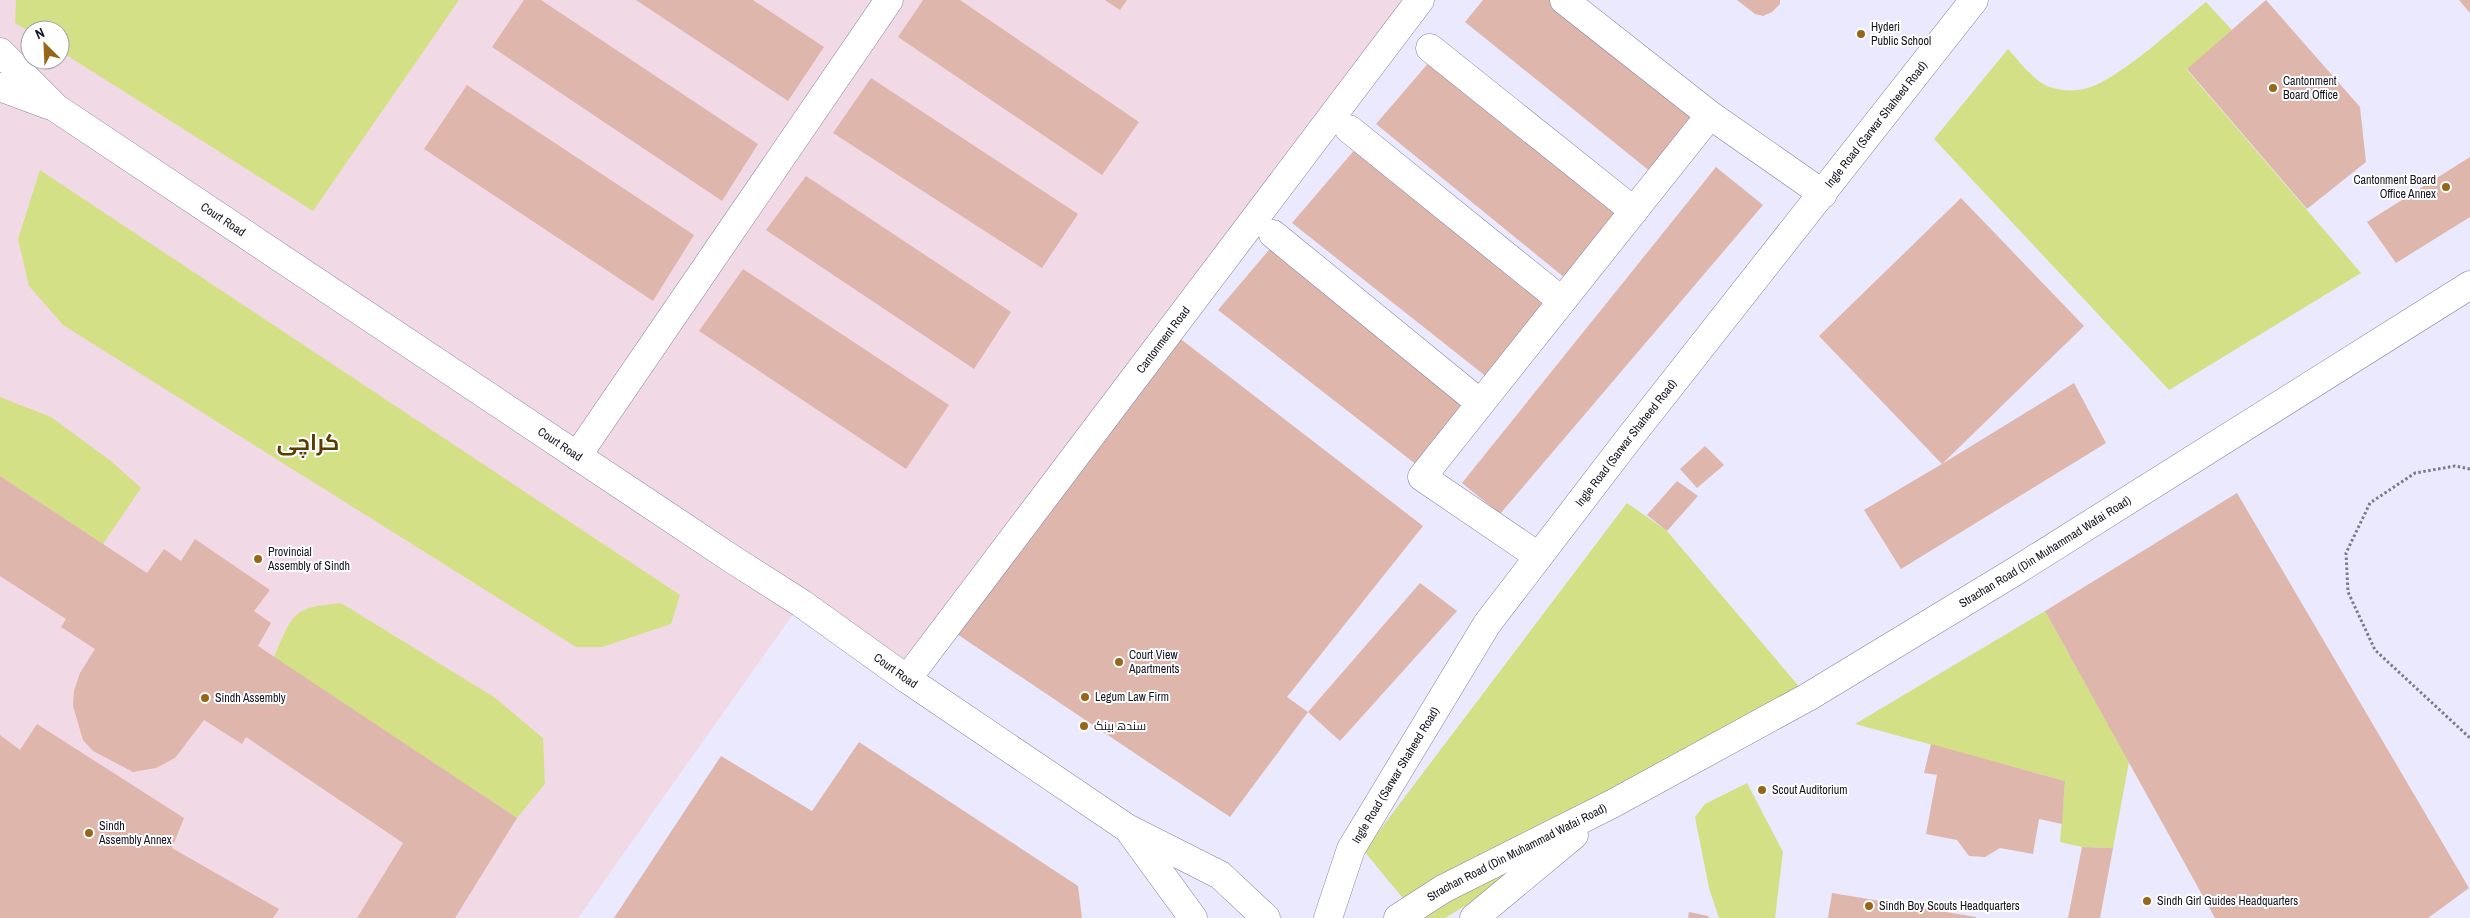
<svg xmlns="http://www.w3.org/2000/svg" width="2470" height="918" viewBox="0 0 2470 918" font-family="'Archivo Narrow',Cairo,sans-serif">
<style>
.commercial{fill:#f1dae6;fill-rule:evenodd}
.green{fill:#d4e085}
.building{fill:#deb6ac}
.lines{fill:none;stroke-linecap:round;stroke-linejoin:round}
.minor-casing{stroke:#8580a0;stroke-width:29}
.major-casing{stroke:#8580a0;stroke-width:29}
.path{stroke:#7c7a8a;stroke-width:3;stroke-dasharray:2.5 2.5;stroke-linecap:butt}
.minor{stroke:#fff;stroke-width:28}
.major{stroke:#fff;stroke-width:28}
.poi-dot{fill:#966716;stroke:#fff;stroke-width:2}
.labels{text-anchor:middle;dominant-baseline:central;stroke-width:4;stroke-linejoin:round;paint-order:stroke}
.poi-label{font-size:12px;fill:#161420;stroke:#fff;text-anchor:start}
.street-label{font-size:12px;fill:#161420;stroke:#fff}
.town-label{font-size:22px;font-weight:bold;fill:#5a3b00;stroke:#fff}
</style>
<rect width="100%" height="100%" fill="#ebe9fe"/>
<path class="commercial" d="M 0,0 L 1420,0 L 907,676 L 801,603 L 578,918 L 0,918 L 0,87 L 54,107 L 0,52 ZM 30,30 L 60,30 L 60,60 L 30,60 Z"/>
<path class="green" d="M 16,0 L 459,0 L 313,211 L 60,51 L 60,30 L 30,30 L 30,32 L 15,23 Z
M 2206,2 L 2232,30 L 2187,70 L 2361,273 L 2169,390 L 1934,139 L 2008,49 C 2020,62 2031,78 2047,86 C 2059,91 2075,92 2088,88 C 2122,77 2176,26 2206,2 Z
M 40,170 L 680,595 L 671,624 L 602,647 L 576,647 L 63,325 L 29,286 L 18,239 Z
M 0,397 L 51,417 L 111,461 L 141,488 L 103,544 L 0,476 Z
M 1627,503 L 1667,531 L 1808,697 L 1445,918 L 1419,918 L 1364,851 Z
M 341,603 L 494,697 L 543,738 L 545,784 L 517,818 L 274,657 C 294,613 290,608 341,603 Z
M 2045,611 L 2129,762 L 2113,848 L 2082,847 L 2060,842 L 2065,781 L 1855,724 Z
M 1747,783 L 1783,852 L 1775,918 L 1719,918 L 1709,888 L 1695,817 L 1705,804 Z"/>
<path class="building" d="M 524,0 L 541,0 L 758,144 L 722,201 L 492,47 Z
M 636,0 L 753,0 L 824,47 L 788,101 Z
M 923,0 L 960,0 L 1139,122 L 1102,175 L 898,37 Z
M 1105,0 L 1127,0 L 1120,10 Z
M 1483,0 L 1584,0 L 1723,115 L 1667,185 L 1465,22 Z
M 1737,0 L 1780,0 L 1780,4 L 1772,12 L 1763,16 L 1755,14 Z
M 2266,0 L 2360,107 L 2366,162 L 2307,209 L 2187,69 Z
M 2459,0 L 2470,0 L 2470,13 Z
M 1443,46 L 1637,207 L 1581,291 L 1376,124 Z
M 871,78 L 1078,214 L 1042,268 L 833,133 Z
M 467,85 L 694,235 L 653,301 L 424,149 Z
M 1357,147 L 1559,317 L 1502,389 L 1292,223 Z
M 2470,157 L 2470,217 L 2396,263 L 2367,222 Z
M 1716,167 L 1763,205 L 1500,514 L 1462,483 Z
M 806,176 L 1011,312 L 974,369 L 766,230 Z
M 1961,198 L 2084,326 L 1942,464 L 2074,383 L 2106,443 L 1901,569 L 1864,510 L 1942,464 L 1819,336 Z
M 1280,237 L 1488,405 L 1431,476 L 1218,310 Z
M 743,269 L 949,405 L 906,469 L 699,331 Z
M 1169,330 L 1423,526 L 1287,697 L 1308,712 L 1230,817 L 945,626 Z
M 1705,446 L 1724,465 L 1697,488 L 1680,469 Z
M 0,476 L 147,573 L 164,549 L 181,561 L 195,539 L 270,590 L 254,611 L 271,623 L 258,646 L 517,818 L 455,918 L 357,918 L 403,843 L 246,737 L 242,744 L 204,720 L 175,758 L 156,768 L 133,772 L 93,751 L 83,740 L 73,706 L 74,691 L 80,673 L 95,649 L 61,627 L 66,619 L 0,576 Z
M 1677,481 L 1698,496 L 1667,531 L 1647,515 Z
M 2237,493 L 2469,888 L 2428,918 L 2215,918 L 2045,611 Z
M 1420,583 L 1457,611 L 1340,741 L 1308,712 Z
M 37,724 L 184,818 L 172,848 L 279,909 L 273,918 L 0,918 L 0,735 L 20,750 Z
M 859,742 L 1078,886 L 1082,918 L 614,918 L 721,756 L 812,811 Z
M 1931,744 L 2065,781 L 2062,824 L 2039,819 L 2033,854 L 2000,848 L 1985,857 L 1969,856 L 1957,840 L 1926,834 L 1937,775 L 1924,773 Z
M 2082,847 L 2113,848 L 2100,918 L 2068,918 Z
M 1832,893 L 1976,917 L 1976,918 L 1828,918 Z
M 1689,912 L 1708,916 L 1709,918 L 1688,918 Z"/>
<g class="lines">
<defs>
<g id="minor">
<path d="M 1564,0 L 1710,115"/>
<path d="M 1430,48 L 1634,211"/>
<path d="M 1349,129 L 1562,301"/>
<path d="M 1273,234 L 1480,403"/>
<path d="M 577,456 L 889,0"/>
<path d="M 1538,556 L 1422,477 L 1710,115 L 1823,194"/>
<path id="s1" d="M 907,679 L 1420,0"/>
</g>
<g id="major">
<path id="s2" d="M 0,52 L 56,108 L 732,559 L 801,603 L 907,679 L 1127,828 L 1220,875 L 1266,918"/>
<path d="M 0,87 L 48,105"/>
<path d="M 1131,833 L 1193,918"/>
<path id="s3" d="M 1328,918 L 1351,849 L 1487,624 L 1627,441 L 1974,0"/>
<path id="s4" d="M 1398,918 L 1443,889 L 1612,804 L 1808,697 L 2014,572 L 2470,285"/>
<path d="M 1474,918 L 1574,835"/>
</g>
</defs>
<use href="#minor" class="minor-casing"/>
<use href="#major" class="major-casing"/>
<path class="path" d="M 2470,469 L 2455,466 L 2415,473 L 2370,503 L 2346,553 L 2348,592 L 2375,650 L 2470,738"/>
<use href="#minor" class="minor"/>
<use href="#major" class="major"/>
</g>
<g class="poi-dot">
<circle cx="1861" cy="34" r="5"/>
<circle cx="2273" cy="88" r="5"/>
<circle cx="2446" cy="187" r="5"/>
<circle cx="258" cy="559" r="5"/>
<circle cx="1119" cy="662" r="5"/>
<circle cx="1085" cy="697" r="5"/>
<circle cx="205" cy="698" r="5"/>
<circle cx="1084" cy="726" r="5"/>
<circle cx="1762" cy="790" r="5"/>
<circle cx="89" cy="833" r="5"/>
<circle cx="2147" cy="901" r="5"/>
<circle cx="1869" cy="906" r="5"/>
</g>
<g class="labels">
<g class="poi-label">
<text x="1871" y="27">Hyderi<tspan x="1871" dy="14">Public School</tspan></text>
<text x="2283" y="81">Cantonment<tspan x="2283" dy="14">Board Office</tspan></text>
<text x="2436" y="180" text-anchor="end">Cantonment Board<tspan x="2436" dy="14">Office Annex</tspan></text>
<text x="268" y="552">Provincial<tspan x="268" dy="14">Assembly of Sindh</tspan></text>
<text x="1129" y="655">Court View<tspan x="1129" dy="14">Apartments</tspan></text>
<text x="1095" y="697">Legum Law Firm</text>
<text x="215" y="698">Sindh Assembly</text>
<text x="1094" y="726">سندھ بینک</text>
<text x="1772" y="790">Scout Auditorium</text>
<text x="99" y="826">Sindh<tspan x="99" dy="14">Assembly Annex</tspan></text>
<text x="2157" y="901">Sindh Girl Guides Headquarters</text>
<text x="1879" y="906">Sindh Boy Scouts Headquarters</text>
</g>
<g class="street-label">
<text stroke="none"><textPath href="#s3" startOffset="969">Ingle Road (Sarwar Shaheed Road)</textPath></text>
<text stroke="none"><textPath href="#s2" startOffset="280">Court Road</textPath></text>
<text stroke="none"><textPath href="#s1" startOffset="425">Cantonment Road</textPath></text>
<text stroke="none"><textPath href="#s2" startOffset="685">Court Road</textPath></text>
<text stroke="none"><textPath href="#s3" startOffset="564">Ingle Road (Sarwar Shaheed Road)</textPath></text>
<text stroke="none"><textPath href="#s4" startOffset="744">Strachan Road (Din Muhammad Wafai Road)</textPath></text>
<text stroke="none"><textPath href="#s2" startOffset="1090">Court Road</textPath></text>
<text stroke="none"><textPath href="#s3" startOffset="159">Ingle Road (Sarwar Shaheed Road)</textPath></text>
<text stroke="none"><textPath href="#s4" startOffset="136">Strachan Road (Din Muhammad Wafai Road)</textPath></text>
</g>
<g class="town-label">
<text x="308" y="442">کراچی</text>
</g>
</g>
<g transform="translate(45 45) rotate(336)"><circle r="24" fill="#ffffff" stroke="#a2a1a6"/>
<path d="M0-4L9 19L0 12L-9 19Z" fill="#966716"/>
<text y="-8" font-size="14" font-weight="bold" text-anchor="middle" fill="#161420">N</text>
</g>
</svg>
